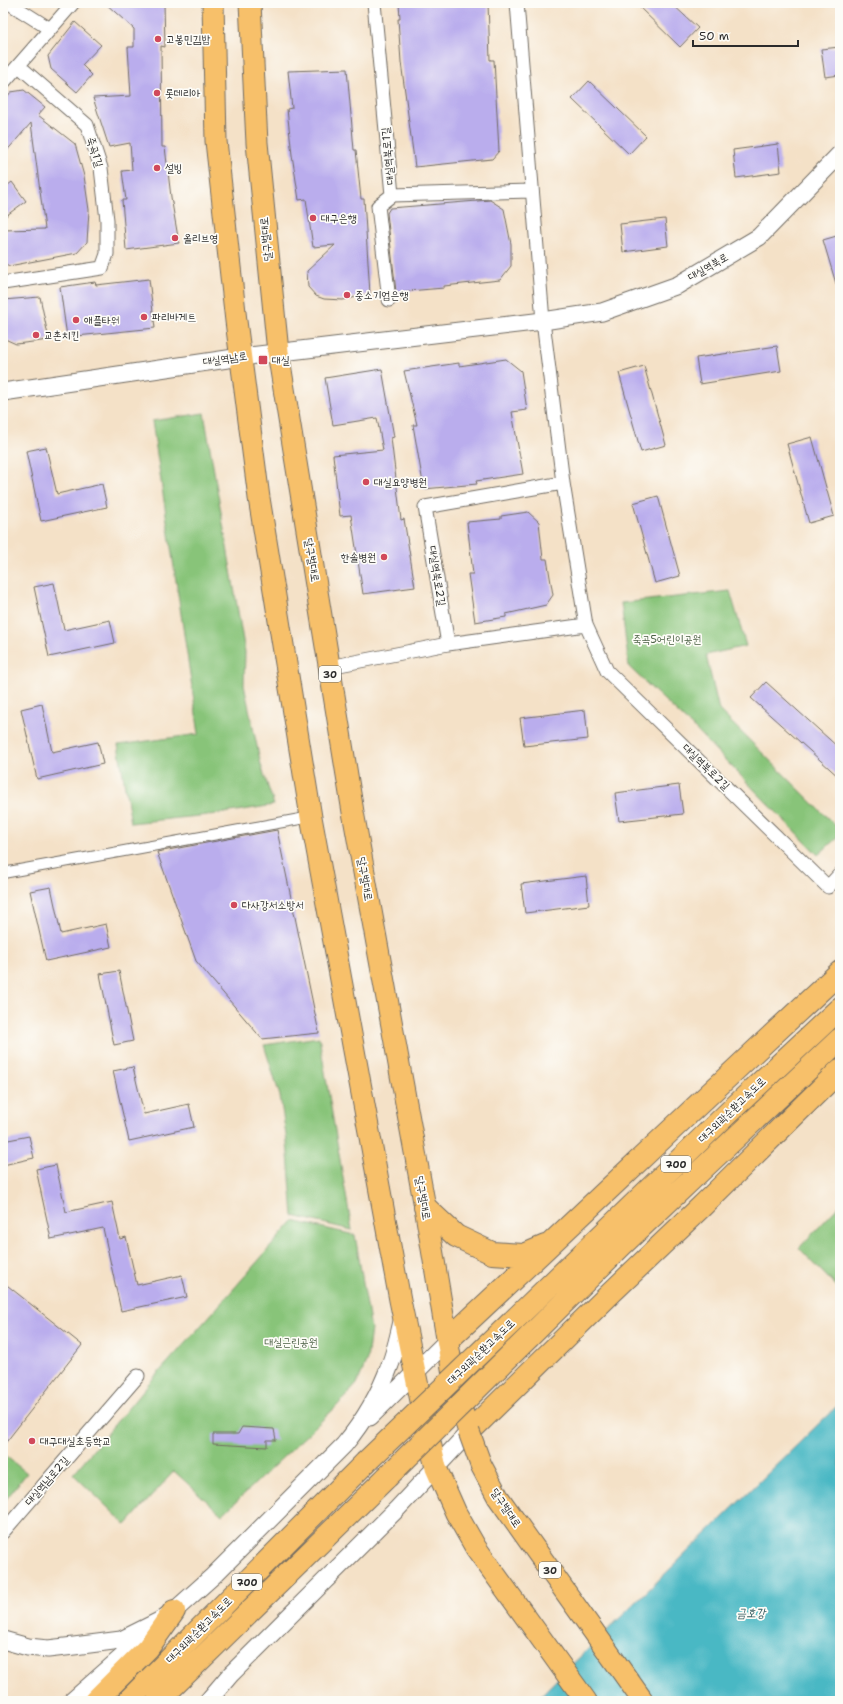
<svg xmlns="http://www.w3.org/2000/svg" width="843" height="1704" viewBox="0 0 843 1704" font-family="'Shantell Sans','Poor Story',sans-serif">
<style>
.green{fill:#88c479;stroke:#5a7852}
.water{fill:#4ab8c4;stroke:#3a7278}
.building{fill:#baaded}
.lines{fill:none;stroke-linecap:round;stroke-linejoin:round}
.pedestrian-casing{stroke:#716b62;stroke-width:12}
.minor-casing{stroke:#716b62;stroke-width:15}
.tertiary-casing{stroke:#716b62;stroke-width:19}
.primary-casing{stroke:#716b62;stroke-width:23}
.motorway-casing{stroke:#716b62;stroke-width:24}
.pedestrian{stroke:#fff;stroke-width:10}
.minor{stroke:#fff;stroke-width:13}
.tertiary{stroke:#fff;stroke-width:17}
.primary{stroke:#f7c06b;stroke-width:21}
.motorway{stroke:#f7c06b;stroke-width:22}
.primary-bridge-casing{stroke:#716b62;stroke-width:23;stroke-linecap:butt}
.motorway-bridge-casing{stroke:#716b62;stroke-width:24;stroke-linecap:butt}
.primary-bridge{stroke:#f7c06b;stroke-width:21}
.motorway-bridge{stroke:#f7c06b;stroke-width:22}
.poi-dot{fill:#d1495b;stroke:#fdfcf7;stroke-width:1.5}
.labels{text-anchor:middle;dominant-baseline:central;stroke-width:3.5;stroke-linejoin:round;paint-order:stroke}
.shield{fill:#fdfcf7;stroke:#6a6a68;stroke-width:1}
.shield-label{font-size:10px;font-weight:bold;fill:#2b2b2b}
.poi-label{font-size:11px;fill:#2b2b2b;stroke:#fdfcf7;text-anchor:start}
.street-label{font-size:11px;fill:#2b2b2b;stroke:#fdfcf7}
.park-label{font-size:11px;fill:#4c6146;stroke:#fdfcf7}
.water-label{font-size:12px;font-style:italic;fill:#365c61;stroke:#fdfcf7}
</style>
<rect width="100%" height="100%" fill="#fdfcf7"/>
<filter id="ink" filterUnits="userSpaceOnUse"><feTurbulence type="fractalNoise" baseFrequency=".025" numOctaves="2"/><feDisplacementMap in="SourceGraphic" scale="8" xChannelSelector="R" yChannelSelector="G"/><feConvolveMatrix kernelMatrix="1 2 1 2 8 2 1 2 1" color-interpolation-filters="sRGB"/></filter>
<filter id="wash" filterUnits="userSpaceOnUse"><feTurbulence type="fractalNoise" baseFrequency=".012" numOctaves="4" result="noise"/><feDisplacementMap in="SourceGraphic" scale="16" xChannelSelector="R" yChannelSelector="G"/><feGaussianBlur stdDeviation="0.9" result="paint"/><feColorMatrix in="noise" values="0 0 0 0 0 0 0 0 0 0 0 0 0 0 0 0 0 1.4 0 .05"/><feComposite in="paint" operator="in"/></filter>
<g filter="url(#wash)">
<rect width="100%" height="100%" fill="#f4e1c7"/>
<path class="green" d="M 204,413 L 245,652 L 244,685 L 261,765 L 274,805 L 218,814 L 131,823 L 118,745 L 199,734 L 152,421 Z
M 730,591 L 746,646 L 706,655 L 719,710 L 840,830 L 840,835 L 818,855 L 696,730 L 629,667 L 621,603 Z
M 319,1037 L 352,1230 L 293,1216 L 287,1142 L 280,1096 L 264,1045 Z
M 840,1205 L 840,1290 L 799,1248 Z
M 293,1221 L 355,1235 L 371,1329 L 367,1360 L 357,1384 L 335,1408 L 222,1515 L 174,1471 L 126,1525 L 73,1474 L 150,1382 L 216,1309 Z
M 3,1454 L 27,1473 L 3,1503 Z"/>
<path class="water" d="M 840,1403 L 840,1701 L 536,1701 L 546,1690 Z"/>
<g id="blocks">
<path class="building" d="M 105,3 L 164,3 L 165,47 L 161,46 L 162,147 L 165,147 L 171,197 L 179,243 L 126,250 L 122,200 L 126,200 L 122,171 L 132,170 L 130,143 L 109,147 L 93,98 L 131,96 L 128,47 L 134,47 L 134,29 Z
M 399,3 L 488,3 L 490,60 L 494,60 L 499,151 L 492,159 L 415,167 L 401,62 L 398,19 L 400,19 Z
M 635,3 L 671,3 L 698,28 L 680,47 Z
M 75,22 L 101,45 L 82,65 L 92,75 L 77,92 L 51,69 L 48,56 Z
M 840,47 L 840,75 L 825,77 L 821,49 Z
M 347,69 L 354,150 L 356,150 L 361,199 L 364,199 L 370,294 L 343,300 L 324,299 L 316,296 L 308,287 L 307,271 L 335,245 L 313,247 L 306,199 L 299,200 L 292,155 L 287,109 L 292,108 L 288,71 Z
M 589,81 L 646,136 L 629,154 L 572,99 Z
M 24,90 L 45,107 L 38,115 L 75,144 L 84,176 L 89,210 L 87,242 L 77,253 L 9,266 L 3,262 L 3,230 L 45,229 L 31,123 L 3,155 L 3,102 L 11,92 Z
M 778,144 L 781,172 L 736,178 L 733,150 Z
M 12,182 L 26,201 L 3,218 L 3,189 Z
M 490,200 L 504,209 L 511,244 L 511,266 L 500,280 L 444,286 L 444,288 L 396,292 L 387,213 L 390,208 Z
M 665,219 L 668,246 L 623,252 L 620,224 Z
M 840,235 L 840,287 L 837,287 L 823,240 Z
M 149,279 L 155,328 L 67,337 L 60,287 L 95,282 L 96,285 Z
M 40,297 L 49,340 L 16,344 L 5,339 L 3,300 Z
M 777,346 L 781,371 L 700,384 L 696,358 Z
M 506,359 L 521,371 L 527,410 L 512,412 L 523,474 L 476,481 L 477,484 L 424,489 L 413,425 L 417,425 L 404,371 L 459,363 L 459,366 Z
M 644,366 L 666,445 L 641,452 L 619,373 Z
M 382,369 L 394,437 L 391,438 L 401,520 L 404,519 L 415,587 L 363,594 L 351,515 L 340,516 L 333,455 L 383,450 L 377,418 L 333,425 L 325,378 Z
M 812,437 L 834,516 L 809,523 L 787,444 Z
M 46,447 L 57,494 L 102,484 L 107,507 L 41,521 L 26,451 Z
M 658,496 L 680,576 L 655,583 L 633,503 Z
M 528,512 L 539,522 L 543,559 L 547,559 L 553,595 L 546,605 L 506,614 L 506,617 L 475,622 L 468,574 L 473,574 L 467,522 L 501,519 L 501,516 Z
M 54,583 L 64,630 L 110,620 L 115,643 L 49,657 L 34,587 Z
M 766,682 L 840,749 L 840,778 L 751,698 Z
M 42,704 L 52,752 L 98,742 L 103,764 L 37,779 L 21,709 Z
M 585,710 L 588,739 L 524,746 L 520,718 Z
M 679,785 L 683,814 L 619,821 L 615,793 Z
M 277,830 L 319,1033 L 262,1039 L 196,961 L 157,852 Z
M 586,876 L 589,905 L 525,913 L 521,884 Z
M 51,887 L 61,934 L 106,924 L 111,947 L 46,961 L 30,891 Z
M 119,971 L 133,1041 L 114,1045 L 100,974 Z
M 133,1067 L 144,1114 L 189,1104 L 194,1127 L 129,1141 L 113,1071 Z
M 29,1136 L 34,1158 L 3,1165 L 3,1141 Z
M 56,1165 L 66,1212 L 112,1202 L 120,1239 L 126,1237 L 137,1285 L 182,1275 L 187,1297 L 121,1311 L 103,1228 L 51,1239 L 36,1169 Z
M 3,1282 L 82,1345 L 3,1446 Z
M 242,1427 L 274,1429 L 276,1440 L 267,1440 L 267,1447 L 213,1444 L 213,1434 L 238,1434 Z"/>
</g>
</g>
<g filter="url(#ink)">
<use href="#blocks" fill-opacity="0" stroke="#716b62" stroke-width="1"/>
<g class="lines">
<defs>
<path id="pedestrian" d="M 3,873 L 311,817"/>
<path id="minor" d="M 9,3 L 50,29
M 374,3 L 392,195
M 517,3 L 543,321 L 563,483 L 586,625 L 607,671 L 828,887 L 840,874
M 3,83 L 73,3
M 392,195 L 531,191
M 3,283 L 102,268 L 107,254 L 107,220 L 101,168 L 87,125 L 19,66
M 389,300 L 378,206 L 392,195
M 563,483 L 425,507 L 448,644 L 586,625
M 329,667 L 448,644
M 3,1532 L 138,1376"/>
<path id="tertiary" d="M 3,392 L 241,357 L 543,321 L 602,312 L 678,285 L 759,237 L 840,154
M 370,1417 L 448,1340
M 3,1640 L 28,1647 L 48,1649 L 74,1646 L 121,1640 L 159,1621 L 174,1611 L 213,1576 L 344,1445 C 363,1422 380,1393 390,1365 C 396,1350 399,1333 403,1318
M 72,1701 L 150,1632
M 208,1701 L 230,1675 L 397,1509 L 469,1432"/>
<path id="primary" d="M 213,3 L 216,141 L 236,321 L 259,498 L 311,817 L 400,1300 L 426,1425 L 436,1468 L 456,1513 L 476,1548 L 586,1701
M 250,3 L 257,143 L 278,352 L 353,812 L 425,1207 L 456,1392 L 469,1432"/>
<path id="motorway" d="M 425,1207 L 456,1236 L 492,1253 L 524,1255 L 545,1246
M 513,1321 L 728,1113 L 840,1008
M 529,1337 L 623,1244 L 840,1039
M 448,1340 C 579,1218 708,1094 840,972
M 469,1432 L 612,1292 L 700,1208 L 840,1070
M 95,1701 L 148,1648 L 174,1611
M 128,1701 L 365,1463
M 158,1701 L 387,1477"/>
</defs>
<use href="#pedestrian" class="pedestrian-casing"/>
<use href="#minor" class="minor-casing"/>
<use href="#tertiary" class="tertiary-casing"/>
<use href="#primary" class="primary-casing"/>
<use href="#motorway" class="motorway-casing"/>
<use href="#pedestrian" class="pedestrian"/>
<use href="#minor" class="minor"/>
<use href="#tertiary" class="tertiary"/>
<use href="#primary" class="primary"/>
<use href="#motorway" class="motorway"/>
<defs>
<path id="primary-bridge" d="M 469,1432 L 481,1465 L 498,1497 L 643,1701"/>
<path id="motorway-bridge" d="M 365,1463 L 513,1321
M 387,1477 L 529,1337"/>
</defs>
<use href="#primary-bridge" class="primary-bridge-casing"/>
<use href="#motorway-bridge" class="motorway-bridge-casing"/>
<use href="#primary-bridge" class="primary-bridge"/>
<use href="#motorway-bridge" class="motorway-bridge"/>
</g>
</g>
<g class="poi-dot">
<circle cx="158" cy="39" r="4"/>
<circle cx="157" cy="93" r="4"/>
<circle cx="157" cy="168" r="4"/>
<circle cx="313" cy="218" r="4"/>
<circle cx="175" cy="238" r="4"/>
<circle cx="347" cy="295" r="4"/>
<circle cx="144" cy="317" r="4"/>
<circle cx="76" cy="320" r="4"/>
<circle cx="36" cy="335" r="4"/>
<rect x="258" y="355" width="10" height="10" rx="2"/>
<circle cx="366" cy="482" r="4"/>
<circle cx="384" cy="557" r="4"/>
<circle cx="234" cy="905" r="4"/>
<circle cx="32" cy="1441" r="4"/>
</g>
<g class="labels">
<g class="shield">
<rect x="319" y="666" width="22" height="16" rx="3"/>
<rect x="661" y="1156" width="30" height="16" rx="3"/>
<rect x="539" y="1562" width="22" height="16" rx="3"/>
<rect x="232" y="1574" width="30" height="16" rx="3"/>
</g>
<g class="shield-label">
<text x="330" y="674">30</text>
<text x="676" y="1164">700</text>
<text x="550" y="1570">30</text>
<text x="247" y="1582">700</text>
</g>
<g class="poi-label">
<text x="166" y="39">고봉민김밥</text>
<text x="165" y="93">롯데리아</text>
<text x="165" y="168">설빙</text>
<text x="321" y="218">대구은행</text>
<text x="183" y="238">올리브영</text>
<text x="355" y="295">중소기업은행</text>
<text x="152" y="317">파리바게트</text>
<text x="84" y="320">애플타워</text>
<text x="44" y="335">교촌치킨</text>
<text x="272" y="360">대실</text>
<text x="374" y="482">대실요양병원</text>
<text x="376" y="557" text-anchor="end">한솔병원</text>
<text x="242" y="905">다사강서소방서</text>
<text x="40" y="1441">대구대실초등학교</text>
</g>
<g class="street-label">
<text transform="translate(95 152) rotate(73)">죽곡1길</text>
<text transform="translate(388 156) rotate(-95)">대실역북로1길</text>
<text transform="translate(266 239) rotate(-95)">달구벌대로</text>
<text transform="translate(708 267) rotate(-30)">대실역북로</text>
<text transform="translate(225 359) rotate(-8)">대실역남로</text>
<text transform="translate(312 560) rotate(81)">달구벌대로</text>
<text transform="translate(437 576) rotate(81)">대실역북로2길</text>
<text transform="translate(706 767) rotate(44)">대실역북로2길</text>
<text transform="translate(365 879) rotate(80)">달구벌대로</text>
<text transform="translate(732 1110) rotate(-44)">대구외곽순환고속도로</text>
<text transform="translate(423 1198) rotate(80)">달구벌대로</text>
<text transform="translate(481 1352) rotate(-44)">대구외곽순환고속도로</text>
<text transform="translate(47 1481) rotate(-49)">대실역남로2길</text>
<text transform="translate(506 1508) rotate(56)">달구벌대로</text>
<text transform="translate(199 1630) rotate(-45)">대구외곽순환고속도로</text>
</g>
<g class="park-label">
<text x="667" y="639">죽곡5어린이공원</text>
<text x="291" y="1342">대실근린공원</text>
</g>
<g class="water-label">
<text x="751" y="1613">금호강</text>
</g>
</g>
<rect width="843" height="1704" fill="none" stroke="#fdfcf7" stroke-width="16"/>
<path d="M693 40v6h105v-6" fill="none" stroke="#2b2b2b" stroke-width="2"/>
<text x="699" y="40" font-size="12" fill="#2b2b2b" stroke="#fdfcf7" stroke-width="3" paint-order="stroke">50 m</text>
</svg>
